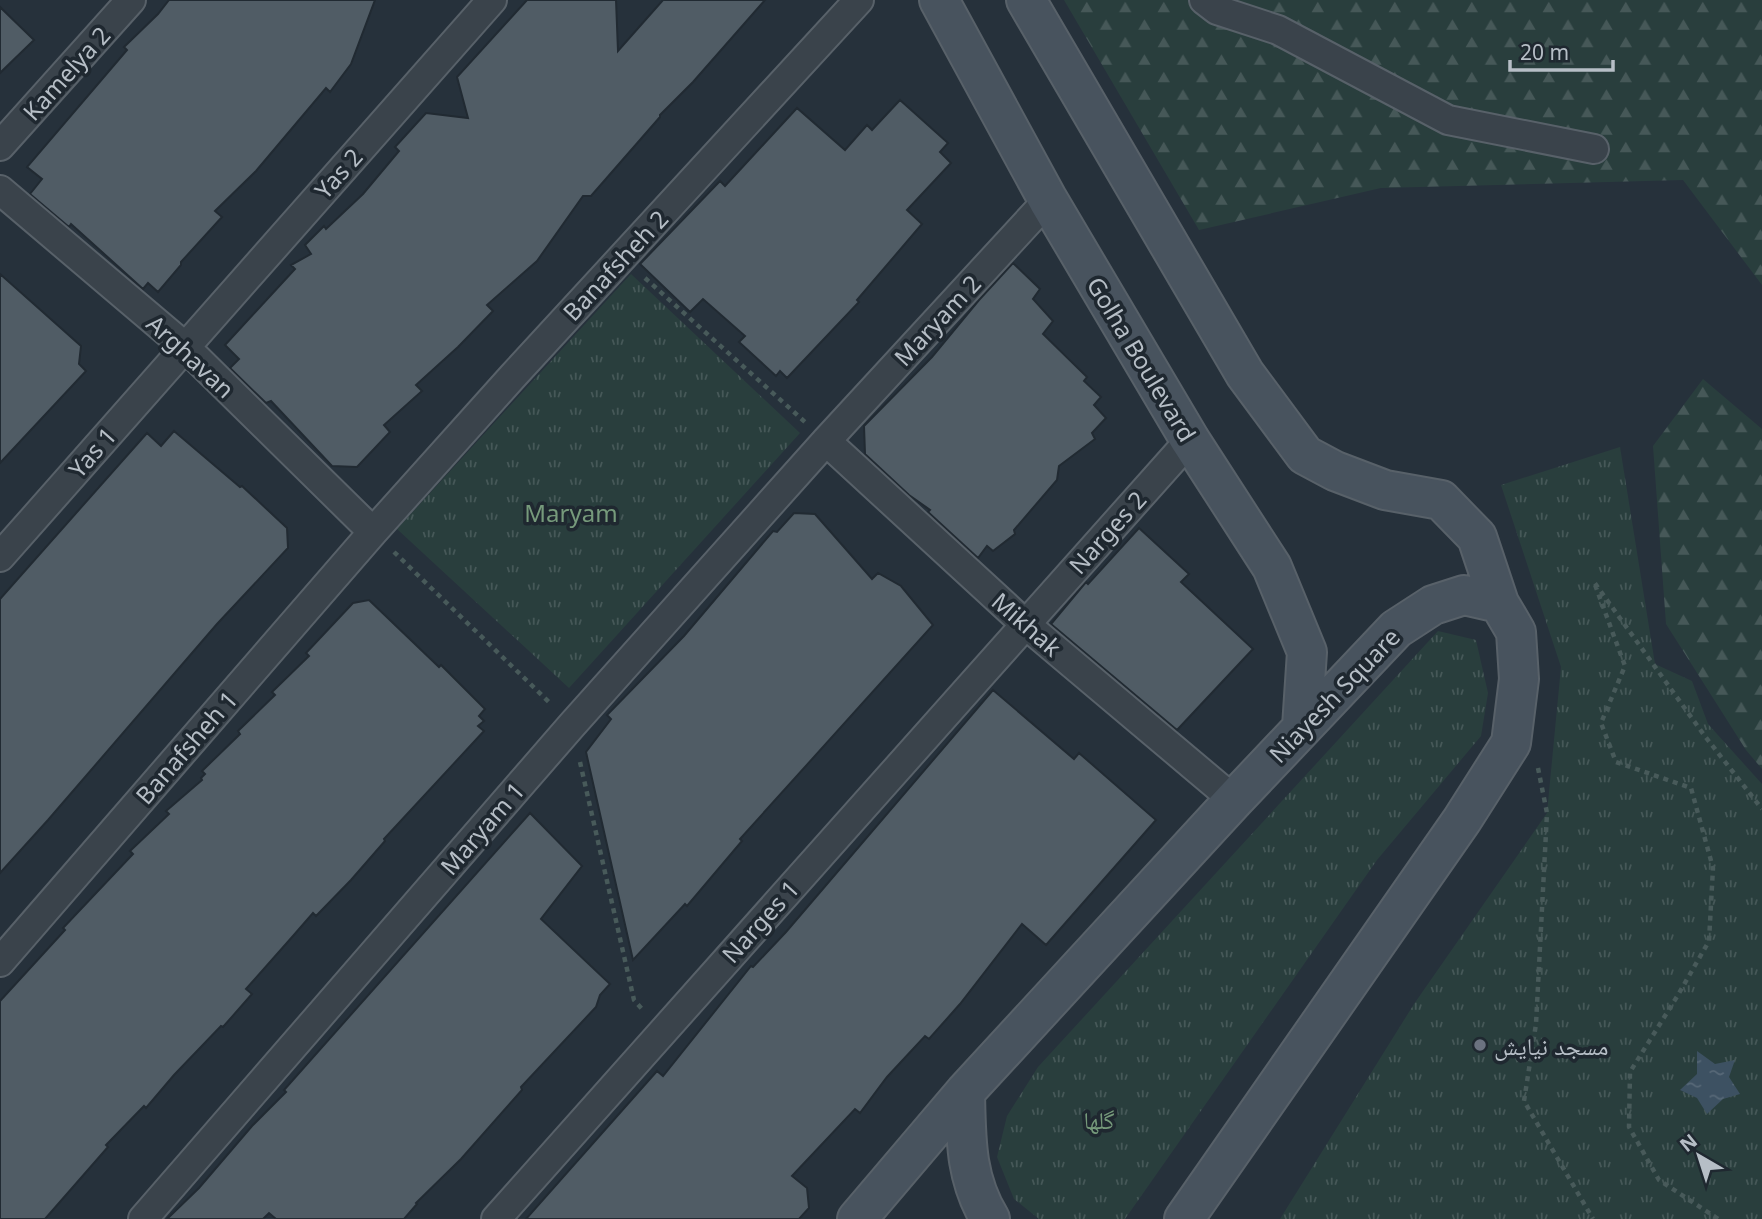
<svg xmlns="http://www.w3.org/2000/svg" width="1762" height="1219" viewBox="0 0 1762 1219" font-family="'Noto Sans','Noto Naskh Arabic',sans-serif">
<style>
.forest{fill:url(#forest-firs)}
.park{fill:url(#park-tufts)}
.water{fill:url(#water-ripples)}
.building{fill:#505c65;stroke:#212a32;stroke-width:2}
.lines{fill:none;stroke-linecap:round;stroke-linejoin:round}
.street-casing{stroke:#586169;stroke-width:32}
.secondary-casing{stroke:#586169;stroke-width:42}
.path{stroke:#485a5a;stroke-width:4.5;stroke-dasharray:5 5;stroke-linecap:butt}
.street{stroke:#3a434b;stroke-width:28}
.secondary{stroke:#48535e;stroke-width:38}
.worship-dot{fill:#6b7280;stroke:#1f2830;stroke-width:2.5}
.labels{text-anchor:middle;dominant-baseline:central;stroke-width:7;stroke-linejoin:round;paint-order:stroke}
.street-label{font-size:24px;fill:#b6bec6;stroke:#1f2830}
.park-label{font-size:24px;fill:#769a7b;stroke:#1f2830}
.poi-label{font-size:24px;fill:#b6bec6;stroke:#1f2830;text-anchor:start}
</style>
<defs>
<pattern id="forest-firs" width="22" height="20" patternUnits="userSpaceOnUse" patternTransform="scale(1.75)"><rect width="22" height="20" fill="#293e3d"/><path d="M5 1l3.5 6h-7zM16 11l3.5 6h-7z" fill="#465858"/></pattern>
<pattern id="park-tufts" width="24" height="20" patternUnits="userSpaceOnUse" patternTransform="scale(1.75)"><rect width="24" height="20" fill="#293e3d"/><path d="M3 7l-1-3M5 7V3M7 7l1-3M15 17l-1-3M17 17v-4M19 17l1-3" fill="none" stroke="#465858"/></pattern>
<pattern id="water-ripples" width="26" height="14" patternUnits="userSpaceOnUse" patternTransform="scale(1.75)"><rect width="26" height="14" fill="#3d5162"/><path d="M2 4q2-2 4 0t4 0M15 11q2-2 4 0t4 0" fill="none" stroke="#576877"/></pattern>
</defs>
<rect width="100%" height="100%" fill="#26313b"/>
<path class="forest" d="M 1064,0 L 1762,0 L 1762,285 L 1683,180 L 1381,188 L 1199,230 Z
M 1703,379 L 1762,429 L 1762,769 L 1746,750 L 1666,624 L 1653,446 Z"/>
<path class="park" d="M 631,274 L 800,433 L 569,688 L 397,529 Z
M 1620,447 L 1655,664 L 1692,681 L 1708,724 L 1762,784 L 1762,1219 L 1280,1219 L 1414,1004 L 1547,813 L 1561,667 L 1501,485 Z
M 1438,631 L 1476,640 L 1488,693 L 1481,736 L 1377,860 L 1125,1219 L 1039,1219 L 1014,1199 L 997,1157 L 1007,1116 L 1038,1067 Z"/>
<path class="water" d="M 1697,1051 L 1715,1064 L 1735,1060 L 1729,1077 L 1740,1094 L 1723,1099 L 1707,1114 L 1697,1098 L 1680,1090 L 1697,1074 Z"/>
<path class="building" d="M 169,0 L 375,0 L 351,64 L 330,92 L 326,88 L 256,171 L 215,211 L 222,217 L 181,262 L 181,265 L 158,292 L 148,283 L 143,289 L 71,224 L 69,227 L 30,194 L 42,179 L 27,167 L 127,50 L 124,47 L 158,14 Z
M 527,0 L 616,0 L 618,51 L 663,0 L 765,0 L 693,82 L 660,115 L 660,117 L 591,196 L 583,196 L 537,261 L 487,305 L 493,311 L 458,347 L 416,385 L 422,391 L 384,425 L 390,432 L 357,467 L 332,466 L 271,401 L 266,403 L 230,368 L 239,359 L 225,345 L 295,269 L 291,265 L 311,254 L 305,245 L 324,226 L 326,229 L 363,194 L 399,151 L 395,147 L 426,113 L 468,118 L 457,77 Z
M 0,7 L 34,40 L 0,73 Z
M 900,100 L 948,143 L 940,152 L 951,163 L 907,210 L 922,224 L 857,300 L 859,302 L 787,378 L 780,371 L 776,376 L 739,342 L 745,336 L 703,299 L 690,312 L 640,264 L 720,181 L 725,186 L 797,108 L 845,150 L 867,125 L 872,130 Z
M 1013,263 L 1040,289 L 1033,299 L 1053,321 L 1043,334 L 1087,377 L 1084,381 L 1101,397 L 1094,405 L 1106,418 L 1092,433 L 1095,439 L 1059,466 L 1057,480 L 1014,530 L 1015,534 L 993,551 L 987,546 L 978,558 L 928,512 L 930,510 L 909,495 L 865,454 L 864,426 L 932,357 L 979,300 Z
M 0,274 L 81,346 L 79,364 L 86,371 L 0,463 Z
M 174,431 L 240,487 L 242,486 L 287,528 L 288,548 L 217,624 L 48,820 L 0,873 L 0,599 L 147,433 L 161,446 Z
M 794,513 L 815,514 L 872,579 L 878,573 L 901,586 L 933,625 L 740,839 L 742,841 L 687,906 L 685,904 L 633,960 L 586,752 L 611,719 L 607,715 L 684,636 L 773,531 L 777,532 Z
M 1139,528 L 1189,574 L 1181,582 L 1253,649 L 1177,730 L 1051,624 L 1086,582 L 1088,584 Z
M 369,600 L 439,667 L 441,665 L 485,709 L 479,716 L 484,721 L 478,726 L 484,731 L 384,839 L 385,841 L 351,880 L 316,916 L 313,913 L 293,936 L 246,989 L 252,994 L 223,1027 L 221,1026 L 174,1075 L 146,1108 L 144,1106 L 106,1145 L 108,1147 L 45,1219 L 0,1219 L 0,1001 L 65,930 L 63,928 L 133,854 L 130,851 L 169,814 L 166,811 L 202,780 L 201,778 L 205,774 L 202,771 L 240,734 L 238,731 L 275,695 L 272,692 L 309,656 L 306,653 L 353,603 Z
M 993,690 L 1074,759 L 1079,753 L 1156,820 L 1046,945 L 1022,924 L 960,1004 L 929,1039 L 925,1036 L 887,1077 L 860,1113 L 855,1109 L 792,1176 L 807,1188 L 809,1208 L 799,1219 L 526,1219 L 657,1071 L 663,1076 L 751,966 L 753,967 L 786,932 Z
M 530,813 L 582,866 L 541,919 L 610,984 L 600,995 L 596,1007 L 521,1087 L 522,1090 L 461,1159 L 416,1203 L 417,1204 L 404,1219 L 276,1219 L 269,1213 L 263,1219 L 167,1219 L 199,1188 L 252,1126 L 286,1092 L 284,1090 Z"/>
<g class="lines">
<defs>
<path id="street" d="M 1204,0 L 1217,10 L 1278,30 L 1448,120 L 1594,149
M 0,146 L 131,0
M 0,190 L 184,346 L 373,532
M 826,441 L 1025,624 L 1234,800
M 0,557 L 492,0
M 0,962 L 373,532 L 513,376 L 859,0
M 143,1219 L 572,725 L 826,441 L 1048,200
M 496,1219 L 1190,440"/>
<path id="secondary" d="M 939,0 L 1048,200 L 1190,440 L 1272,567 L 1307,652 L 1302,727
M 1026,0 L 1245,374 L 1305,455 L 1335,471 L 1385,490 L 1441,500 L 1477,537 L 1499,603 L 1516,632 L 1519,679 L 1511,743 L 1462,820 L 1184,1219
M 857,1219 L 965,1092
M 990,1219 C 965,1178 966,1138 965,1092 L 1234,800 L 1396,629 L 1433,605 L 1464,595 L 1499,603"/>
</defs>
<use href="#street" class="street-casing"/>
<use href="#secondary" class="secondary-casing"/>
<path class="path" d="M 645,278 L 805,422
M 394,552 L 551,704
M 580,762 L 634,1000 L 643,1010
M 1538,768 L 1547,813 L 1536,1024 L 1524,1101 L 1593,1219
M 1718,1219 L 1659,1180 L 1629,1127 L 1630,1072 L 1678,995 L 1709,941 L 1713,868 L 1691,788 L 1616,762 L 1601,723 L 1625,666 L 1594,582 L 1704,735 L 1762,809"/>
<use href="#street" class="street"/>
<use href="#secondary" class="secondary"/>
</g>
<circle class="worship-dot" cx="1480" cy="1045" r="7"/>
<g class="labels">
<g class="street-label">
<text transform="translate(66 73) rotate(-48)">Kamelya 2</text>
<text transform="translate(338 173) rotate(-48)">Yas 2</text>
<text transform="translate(615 265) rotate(-47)">Banafsheh 2</text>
<text transform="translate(937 320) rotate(-47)">Maryam 2</text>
<text transform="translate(191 356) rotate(43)">Arghavan</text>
<text transform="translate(1142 359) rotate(59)">Golha Boulevard</text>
<text transform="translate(92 452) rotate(-49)">Yas 1</text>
<text transform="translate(1107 532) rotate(-48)">Narges 2</text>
<text transform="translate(1027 624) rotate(41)">Mikhak</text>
<text transform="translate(1334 695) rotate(-46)">Niayesh Square</text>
<text transform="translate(186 747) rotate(-49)">Banafsheh 1</text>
<text transform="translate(482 828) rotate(-49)">Maryam 1</text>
<text transform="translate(760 921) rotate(-48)">Narges 1</text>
</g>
<g class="park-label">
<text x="571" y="512">Maryam</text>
<text x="1099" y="1119">گلها</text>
</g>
<g class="poi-label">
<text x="1494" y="1045">مسجد نیایش</text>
</g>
</g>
<g transform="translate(1699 1156) rotate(321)" stroke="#1f2830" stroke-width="5" paint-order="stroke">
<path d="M0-5L12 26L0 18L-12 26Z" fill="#b6bec6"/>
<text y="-10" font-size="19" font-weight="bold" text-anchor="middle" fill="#b6bec6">N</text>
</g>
<path d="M1510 60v10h103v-10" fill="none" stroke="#b6bec6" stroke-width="3.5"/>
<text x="1520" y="60" font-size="21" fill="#b6bec6" stroke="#1f2830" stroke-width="5" paint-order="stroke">20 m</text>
</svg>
